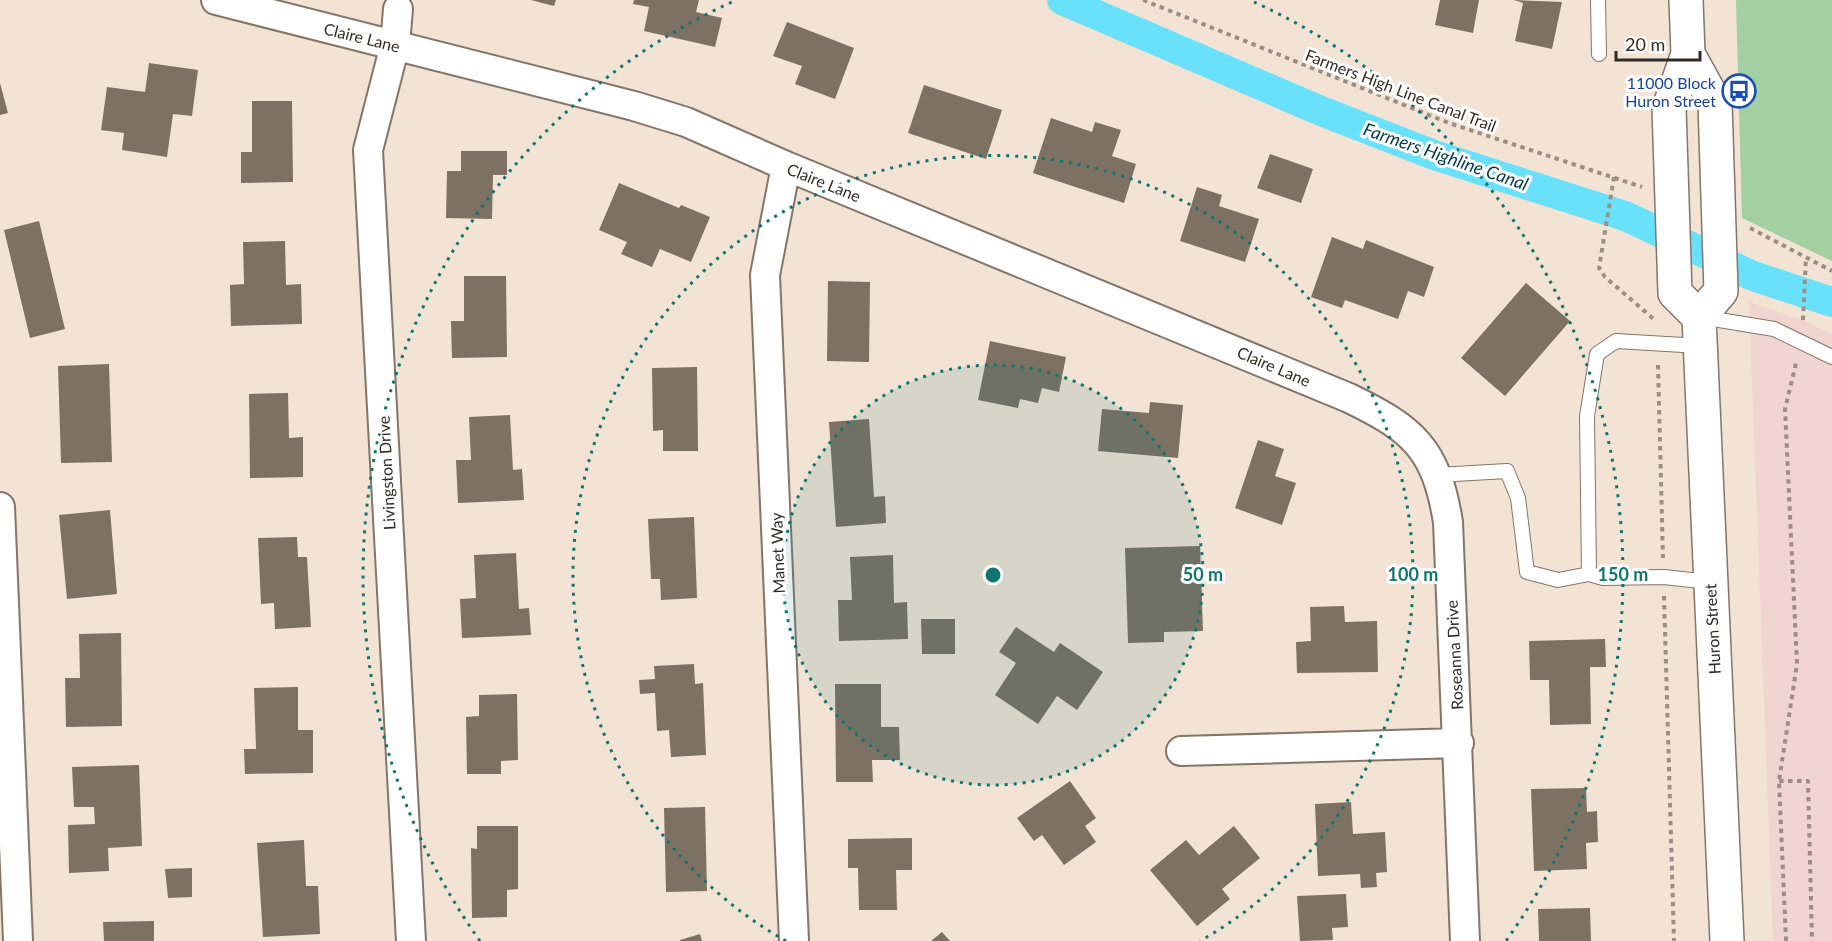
<svg xmlns="http://www.w3.org/2000/svg" width="1832" height="941" viewBox="0 0 1832 941" font-family="Lato,sans-serif">
<style>
.education{fill:#f0d5d1}
.green{fill:#a2d0a2}
.lines{fill:none;stroke-linecap:round;stroke-linejoin:round}
.canal{stroke:#69e1fa;stroke-width:30}
.building{fill:#7d7163}
.lane-casing{stroke:#847569;stroke-width:16}
.street-casing{stroke:#847569;stroke-width:32}
.secondary-casing{stroke:#847569;stroke-width:36}
.path{stroke:#9b8f85;stroke-width:4;stroke-dasharray:4.5 4.5;stroke-linecap:butt}
.lane{stroke:#fff;stroke-width:14}
.street{stroke:#fff;stroke-width:28}
.secondary{stroke:#fff;stroke-width:33}
.ring{fill:none;stroke:#0f766e;stroke-width:3;stroke-dasharray:3 6}
.labels{text-anchor:middle;dominant-baseline:central;stroke-width:6;stroke-linejoin:round;paint-order:stroke}
.street-label{font-size:16px;fill:#312b26;stroke:#fff}
.transit-label{font-size:16px;fill:#164399;stroke:#fff;text-anchor:end}
.water-label{font-size:18px;font-style:italic;fill:#013c47;stroke:#fff}
.centre{fill:#0f766e;stroke:#fff;stroke-width:3}
.ring-label{font-size:18px;text-anchor:middle;font-weight:bold;fill:#0f766e;stroke:#fff;stroke-width:6;stroke-linejoin:round;paint-order:stroke}
</style>
<rect width="100%" height="100%" fill="#f3e3d5"/>
<path class="education" d="M 1749,302 L 1803,320 L 1832,334 L 1832,941 L 1773,941 Z"/>
<path class="green" d="M 1736,0 L 1832,0 L 1832,261 L 1742,218 Z"/>
<g class="lines">
<path class="canal" d="M 1062,0 L 1321,111 L 1434,155 L 1625,216 L 1753,276 L 1832,302"/>
</g>
<path class="building" d="M 531,0 L 556,0 L 554,6 Z
M 634,0 L 699,0 L 696,12 L 722,18 L 715,47 L 644,31 L 649,7 L 633,4 Z
M 1440,0 L 1479,0 L 1473,33 L 1435,25 Z
M 1514,0 L 1562,2 L 1552,49 L 1515,41 L 1523,3 Z
M 787,22 L 854,48 L 835,99 L 795,84 L 802,66 L 773,56 Z
M 149,63 L 198,70 L 192,116 L 173,114 L 167,157 L 122,150 L 124,133 L 101,130 L 107,87 L 145,92 Z
M 0,83 L 8,113 L 0,115 Z
M 924,85 L 1002,110 L 986,159 L 908,133 Z
M 252,101 L 292,101 L 293,182 L 241,183 L 241,152 L 252,152 Z
M 1051,118 L 1092,132 L 1095,122 L 1121,130 L 1112,156 L 1136,164 L 1124,203 L 1033,173 Z
M 461,151 L 507,151 L 507,175 L 493,175 L 492,219 L 446,218 L 447,171 L 461,171 Z
M 1270,154 L 1313,169 L 1301,203 L 1257,188 Z
M 619,183 L 679,208 L 681,205 L 710,217 L 691,262 L 660,249 L 652,267 L 621,254 L 627,242 L 599,230 Z
M 1197,187 L 1222,195 L 1219,206 L 1259,219 L 1245,262 L 1180,241 Z
M 39,221 L 65,329 L 30,338 L 4,230 Z
M 1332,237 L 1363,249 L 1366,240 L 1434,267 L 1424,297 L 1408,291 L 1398,319 L 1345,300 L 1342,308 L 1311,297 Z
M 285,241 L 286,285 L 301,284 L 302,324 L 231,326 L 230,285 L 244,284 L 243,242 Z
M 464,276 L 506,276 L 507,357 L 452,358 L 451,321 L 464,321 Z
M 828,281 L 870,282 L 869,362 L 827,361 Z
M 1526,283 L 1570,321 L 1505,396 L 1461,358 Z
M 990,341 L 1066,357 L 1059,392 L 1042,388 L 1038,403 L 1020,399 L 1018,408 L 978,400 Z
M 109,364 L 112,462 L 61,463 L 58,366 Z
M 697,367 L 698,451 L 663,451 L 663,430 L 653,431 L 652,368 Z
M 288,393 L 289,438 L 303,437 L 303,477 L 250,478 L 249,394 Z
M 1150,402 L 1183,405 L 1178,458 L 1098,451 L 1102,409 L 1149,413 Z
M 510,415 L 513,470 L 522,469 L 524,500 L 458,503 L 456,460 L 471,460 L 469,417 Z
M 869,419 L 874,497 L 885,496 L 886,523 L 836,527 L 829,422 Z
M 1258,440 L 1284,449 L 1275,476 L 1296,483 L 1282,525 L 1235,508 Z
M 110,510 L 117,594 L 67,599 L 59,515 Z
M 694,517 L 697,598 L 661,600 L 660,579 L 651,579 L 648,519 Z
M 297,537 L 298,557 L 307,557 L 311,627 L 275,629 L 274,603 L 261,604 L 258,538 Z
M 1200,546 L 1203,631 L 1164,632 L 1164,642 L 1128,643 L 1125,548 Z
M 516,553 L 519,609 L 529,608 L 531,635 L 462,638 L 460,599 L 476,598 L 474,555 Z
M 893,555 L 894,603 L 907,602 L 908,639 L 839,641 L 838,600 L 852,600 L 850,557 Z
M 1344,606 L 1345,622 L 1377,621 L 1378,672 L 1297,673 L 1296,642 L 1311,641 L 1310,607 Z
M 921,619 L 955,619 L 955,654 L 922,654 Z
M 1016,627 L 1054,652 L 1060,643 L 1103,672 L 1077,710 L 1057,696 L 1038,724 L 995,695 L 1016,663 L 999,652 Z
M 121,633 L 122,726 L 66,727 L 65,678 L 80,678 L 79,634 Z
M 1605,639 L 1606,667 L 1590,667 L 1591,724 L 1550,725 L 1549,680 L 1530,680 L 1529,641 Z
M 694,664 L 695,684 L 703,683 L 706,755 L 671,757 L 669,730 L 657,731 L 655,693 L 640,694 L 639,680 L 655,679 L 654,666 Z
M 835,684 L 881,684 L 881,727 L 899,727 L 900,760 L 872,760 L 873,782 L 836,782 Z
M 298,687 L 298,730 L 313,730 L 313,773 L 245,774 L 244,749 L 256,749 L 254,688 Z
M 517,694 L 518,760 L 501,761 L 501,774 L 467,774 L 466,717 L 479,716 L 479,695 Z
M 139,765 L 142,846 L 108,848 L 109,871 L 69,873 L 68,825 L 95,824 L 94,807 L 74,807 L 72,767 Z
M 1070,781 L 1096,818 L 1085,826 L 1096,842 L 1064,865 L 1042,835 L 1034,841 L 1017,818 Z
M 1586,788 L 1587,812 L 1597,811 L 1598,842 L 1586,843 L 1587,869 L 1534,871 L 1531,789 Z
M 1351,802 L 1353,834 L 1385,832 L 1387,872 L 1376,873 L 1377,887 L 1361,888 L 1360,874 L 1318,876 L 1315,804 Z
M 705,807 L 707,891 L 666,892 L 664,808 Z
M 477,826 L 518,826 L 518,889 L 507,890 L 507,917 L 472,918 L 471,848 L 477,849 Z
M 1234,826 L 1260,858 L 1222,889 L 1230,899 L 1197,926 L 1150,870 L 1186,840 L 1199,855 Z
M 912,838 L 912,870 L 896,870 L 897,910 L 859,910 L 858,868 L 848,868 L 848,839 Z
M 304,840 L 306,886 L 318,886 L 320,934 L 263,937 L 257,843 Z
M 192,868 L 192,897 L 168,898 L 165,869 Z
M 1346,894 L 1348,927 L 1332,928 L 1333,940 L 1300,941 L 1297,896 Z
M 1590,908 L 1591,941 L 1539,941 L 1538,909 Z
M 154,921 L 154,941 L 104,941 L 103,922 Z
M 942,932 L 950,941 L 931,941 Z
M 700,934 L 702,941 L 680,941 L 680,940 Z"/>
<g class="lines">
<defs>
<path id="lane" d="M 1598,0 L 1599,54
M 1701,317 L 1774,329 L 1832,357
M 1437,475 L 1507,471 L 1518,498 L 1527,572 L 1558,580 L 1589,574 L 1603,578 L 1664,577 L 1709,582
M 1589,574 L 1587,416 L 1597,354 L 1616,341 L 1700,346"/>
<path id="street" d="M 216,0 L 634,106 L 686,122 L 786,166 L 1349,398 C 1413,429 1436,448 1448,522 L 1465,941
M 398,9 L 395,45 L 368,150 L 411,941
M 786,166 L 765,275 L 794,941
M 0,507 L 18,941
M 1181,751 L 1459,743"/>
<path id="secondary" d="M 1686,0 L 1688,54 L 1669,108 L 1675,293 L 1699,317 L 1727,941
M 1688,54 L 1715,103 L 1721,291 L 1699,317"/>
</defs>
<use href="#lane" class="lane-casing"/>
<use href="#street" class="street-casing"/>
<use href="#secondary" class="secondary-casing"/>
<path class="path" d="M 1143,0 L 1449,123 L 1642,187
M 1614,177 L 1599,268 L 1605,277 L 1656,321
M 1750,228 L 1832,271
M 1803,320 L 1806,257
M 1658,365 L 1663,558
M 1664,596 L 1674,941
M 1779,781 L 1808,781 L 1812,941
M 1786,941 L 1779,781 L 1797,664 L 1785,409 L 1796,363"/>
<use href="#lane" class="lane"/>
<use href="#street" class="street"/>
<use href="#secondary" class="secondary"/>
</g>
<circle cx="993" cy="575" r="210" fill="#0f766e" fill-opacity=".12"/>
<g class="ring">
<circle cx="993" cy="575" r="210"/>
<path d="M786 941A420 420 0 1 1 1200 941"/>
<path d="M480 941A630 630 0 0 1 732 2M1254 2A630 630 0 0 1 1506 941"/>
</g>
<defs>
<symbol id="bus-ring" viewBox="-11 -11 22 22"><circle r="9.5" fill="#fff" stroke="#1a4fb4" stroke-width="1.5"/><path d="M-5-6H5V4H4V6H2V4H-2V6H-4V4H-5ZM-3.5-4V0h7V-4ZM-3.5 1.2v1.5H-2V1.2ZM2 1.2v1.5H3.5V1.2Z" fill="#1a4fb4"/></symbol>
</defs>
<g fill-rule="evenodd">
<use href="#bus-ring" x="1720" y="72" width="38" height="38"/>
</g>
<g class="labels">
<g class="street-label">
<text transform="translate(362 37) rotate(14)">Claire Lane</text>
<text transform="translate(1401 90) rotate(21)">Farmers High Line Canal Trail</text>
<text transform="translate(824 182) rotate(22)">Claire Lane</text>
<text transform="translate(1274 366) rotate(23)">Claire Lane</text>
<text transform="translate(386 473) rotate(-93)">Livingston Drive</text>
<text transform="translate(777 553) rotate(-92)">Manet Way</text>
<text transform="translate(1712 629) rotate(-93)">Huron Street</text>
<text transform="translate(1454 655) rotate(-93)">Roseanna Drive</text>
</g>
<g class="transit-label">
<text x="1716" y="82">11000 Block<tspan x="1716" dy="18">Huron Street</tspan></text>
</g>
<g class="water-label">
<text transform="translate(1446 156) rotate(19)">Farmers Highline Canal</text>
</g>
</g>
<circle cx="993" cy="575" r="9" class="centre"/>
<g class="ring-label">
<text x="1203" y="581">50 m</text>
<text x="1413" y="581">100 m</text>
<text x="1623" y="581">150 m</text>
</g>
<path d="M1616 51v9h84v-9" fill="none" stroke="#312b26" stroke-width="3"/>
<text x="1625" y="51" font-size="18" fill="#312b26" stroke="#ffffff" stroke-width="4.5" paint-order="stroke">20 m</text>
</svg>
